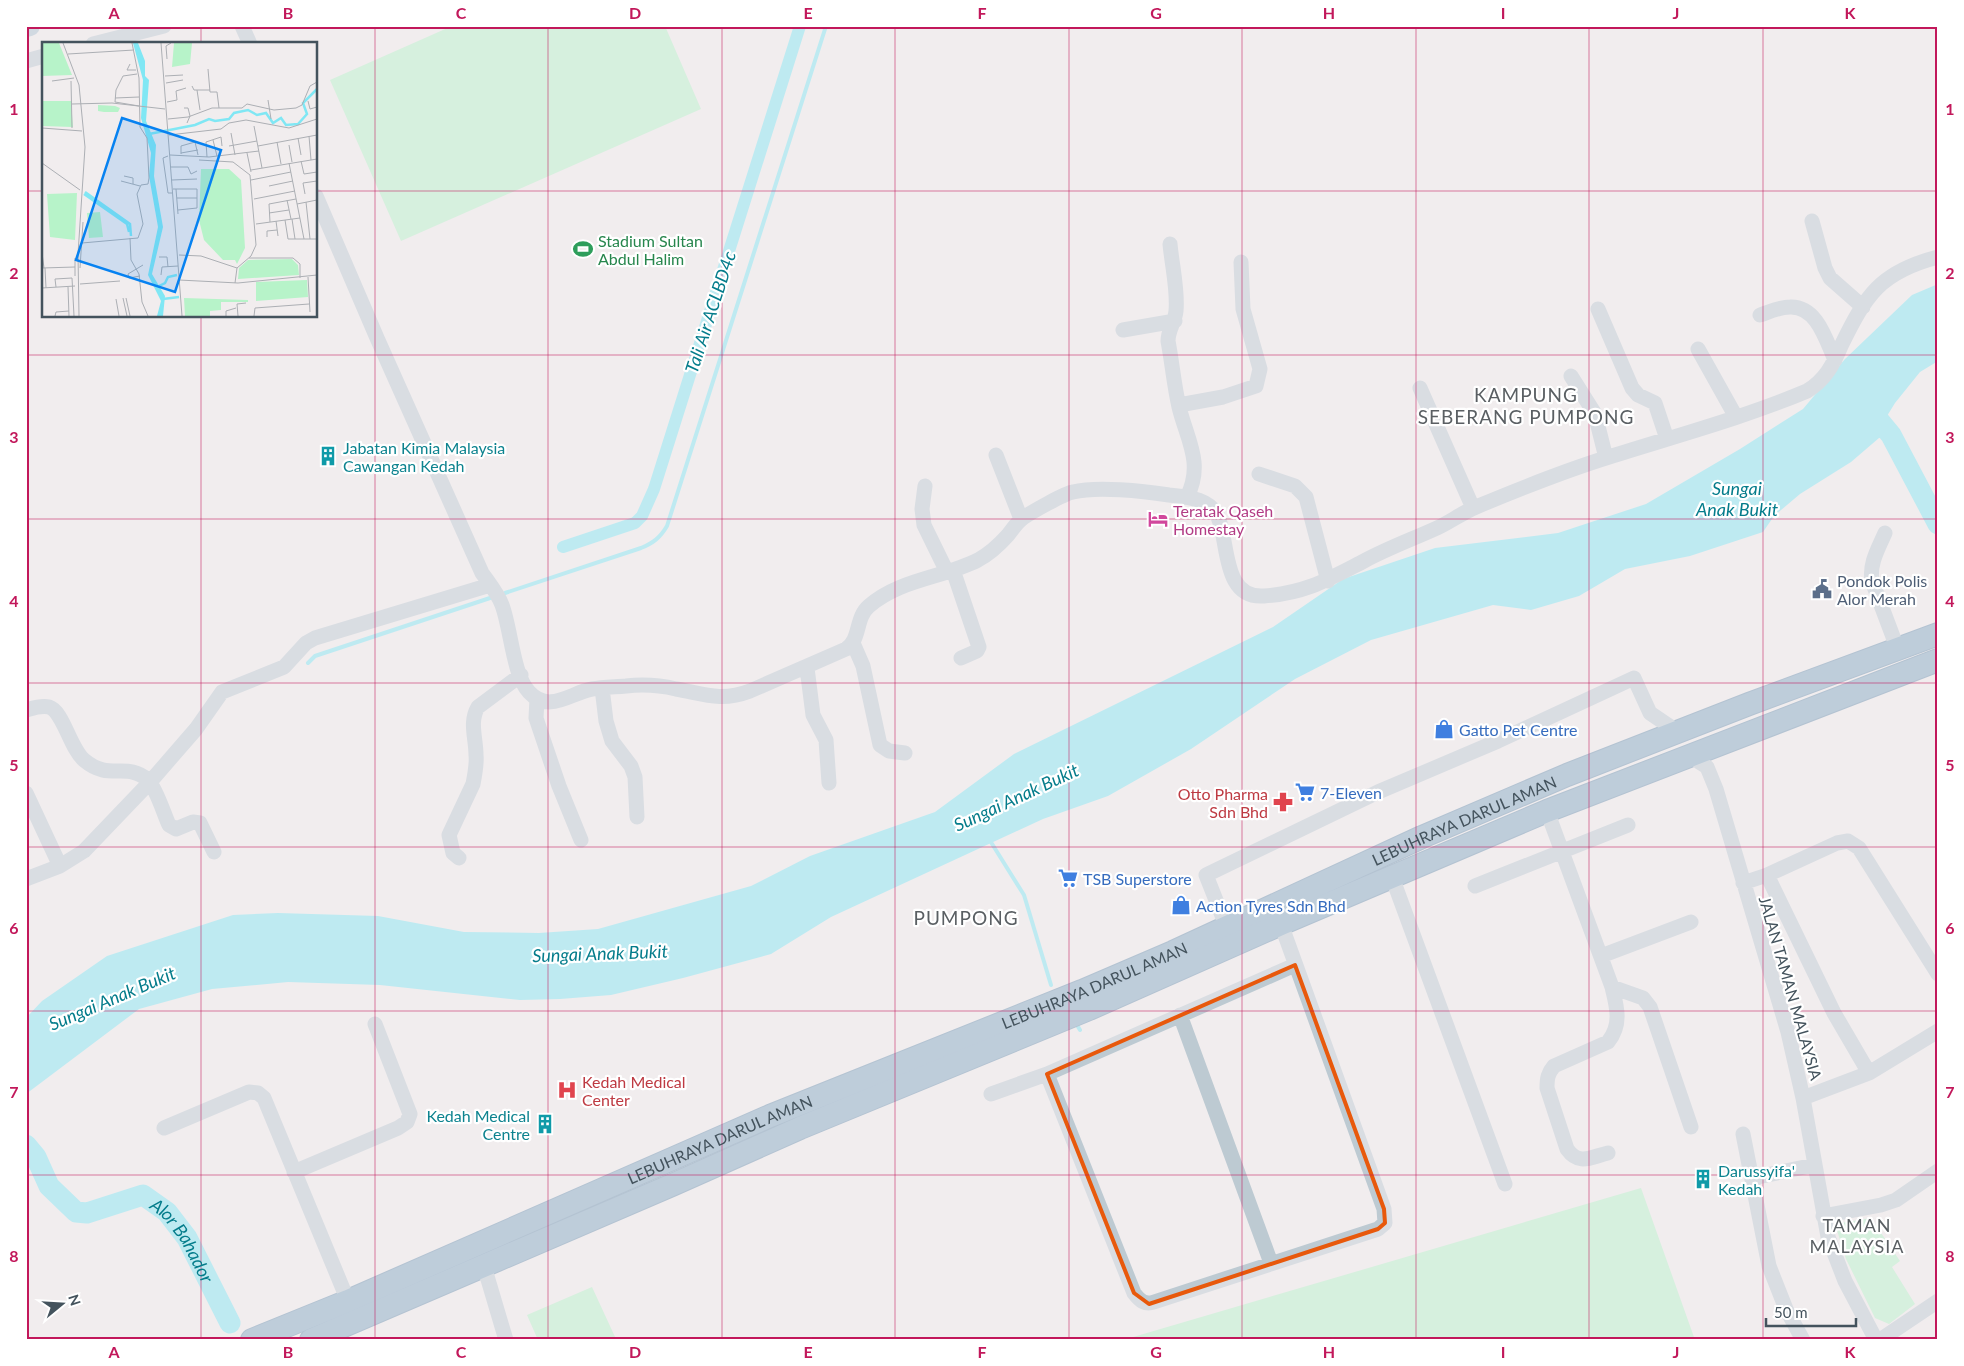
<svg xmlns="http://www.w3.org/2000/svg" width="1964" height="1366" viewBox="0 0 1964 1366" font-family="Lato,sans-serif">
<style>
.green{fill:#b7f3c9}
.water{fill:#80e7f4}
.lines{fill:none;stroke-linecap:round;stroke-linejoin:round}
.stream{stroke:#80e7f4;stroke-width:4}
.canal{stroke:#80e7f4;stroke-width:12}
.river{stroke:#80e7f4;stroke-width:21}
.highway-casing{stroke:#6b91ae;stroke-width:24}
.minor{stroke:#bdcad2;stroke-width:15}
.major{stroke:#aac1d0;stroke-width:20}
.highway{stroke:#80a6c2;stroke-width:22}
.marked{fill:none;stroke:#e8590c;stroke-width:4;stroke-linejoin:round}
.grid{fill:none;stroke:#c2185b;stroke-width:1;stroke-opacity:0.55}
.labels{text-anchor:middle;dominant-baseline:central;stroke-width:4.5;stroke-linejoin:round;paint-order:stroke}
.leisure-label{font-size:16px;fill:#27864d;stroke:#fff;text-anchor:start}
.culture-label{font-size:16px;fill:#0d838f;stroke:#fff;text-anchor:start}
.hotel-label{font-size:16px;fill:#b23c85;stroke:#fff;text-anchor:start}
.service-label{font-size:16px;fill:#4e5e75;stroke:#fff;text-anchor:start}
.shop-label{font-size:16px;fill:#366cbe;stroke:#fff;text-anchor:start}
.health-label{font-size:16px;fill:#be3a42;stroke:#fff;text-anchor:end}
.street-label{font-size:16px;fill:#44535d;stroke:#fff}
.water-label{font-size:18px;font-style:italic;fill:#047c8b;stroke:#fff}
.neighbourhood-label{font-size:18px;letter-spacing:1px;fill:#5a5f63;stroke:#fff}
.quarter-label{font-size:19px;letter-spacing:1px;fill:#5a5f63;stroke:#fff}
.inset-river{fill:none;stroke:#80e7f4;stroke-width:2.5}
.inset-road{fill:none;stroke:#acafb4;stroke-width:1}
.view{fill:#0782f1;fill-opacity:0.15;stroke:#0782f1;stroke-width:2.5}
.inset-edge{fill:none;stroke:#44535d;stroke-width:2.5}
.neatline{fill:none;stroke:#c2185b;stroke-width:2}
.grid-label{font-size:16px;text-anchor:middle;font-weight:bold;fill:#c2185b}
</style>
<rect width="100%" height="100%" fill="#f1edee"/>
<path class="green" d="M 452,26 L 665,26 L 701,109 L 401,241 L 330,80 Z
M 1641,1188 L 1695,1340 L 1123,1340 Z
M 1871,1218 L 1900,1261 L 1892,1267 L 1915,1304 L 1889,1324 L 1875,1318 L 1846,1259 L 1835,1224 Z
M 592,1287 L 616,1339 L 538,1340 L 527,1315 Z"/>
<path class="water" d="M 1938,284 L 1938,361 L 1920,372 L 1895,403 L 1887,416 L 1891,435 L 1879,438 L 1851,462 L 1800,494 L 1774,516 L 1763,532 L 1690,556 L 1625,569 L 1579,596 L 1531,610 L 1493,605 L 1371,640 L 1295,679 L 1191,749 L 1108,796 L 1043,819 L 831,917 L 771,954 L 683,978 L 611,995 L 560,999 L 520,1000 L 380,985 L 288,982 L 212,989 L 139,1009 L 26,1094 L 26,1018 L 42,1001 L 107,956 L 233,915 L 278,913 L 378,916 L 464,932 L 539,933 L 598,929 L 751,886 L 810,856 L 935,812 L 1014,754 L 1273,627 L 1343,579 L 1435,548 L 1558,533 L 1646,504 L 1740,449 L 1803,409 L 1845,359 L 1912,295 Z"/>
<g class="lines">
<path class="stream" d="M 505,593 L 641,548 C 653,543 660,538 667,526 L 826,26
M 308,663 L 315,656 L 490,598
M 989,839 L 1024,895 L 1051,985
M 1077,1025 L 1080,1030"/>
<path class="canal" d="M 563,547 L 635,523 L 642,516 L 654,489 L 800,26"/>
<g class="river">
<path d="M 1872,412 L 1891,435 L 1938,524"/>
<path id="s1" d="M 26,1145 L 36,1157 L 49,1186 L 76,1212 L 87,1213 L 143,1195 L 167,1212 L 187,1238 L 230,1323"/>
</g>
<defs>
<g id="highway">
<path id="s2" d="M 252,1340 L 348,1301 L 770,1116 L 1082,991 L 1173,952 L 1422,837 L 1567,775 L 1749,704 L 1938,634"/>
<path d="M 311,1340 L 672,1185 L 800,1128 L 1089,1009 L 1281,924 L 1547,811 L 1938,660"/>
</g>
</defs>
<use href="#highway" class="highway-casing"/>
<path class="minor" d="M 242,26 L 250,44
M 93,44 L 164,26
M 26,61 L 44,56
M 316,196 L 377,338 L 482,573 C 489,583 498,594 502,605 C 511,629 513,675 529,692 C 549,714 570,693 592,689 C 603,687 615,687 626,686 C 643,684 659,685 676,689 C 704,694 721,702 750,691 L 846,649 C 861,639 855,618 869,606 C 900,579 943,578 978,560 C 989,554 1000,544 1008,535 C 1013,529 1017,522 1023,518 C 1030,513 1065,493 1073,492 C 1097,486 1143,491 1169,495 C 1186,497 1210,498 1218,517 C 1229,542 1222,599 1264,596 C 1306,593 1329,579 1364,561 C 1388,548 1413,539 1437,528 C 1450,522 1462,513 1476,507 C 1519,489 1564,471 1609,457 C 1675,436 1743,418 1807,391 C 1825,380 1833,365 1841,346 C 1866,295 1880,272 1938,257
M 1812,221 L 1825,268 L 1830,278 L 1863,307
M 1170,244 C 1172,266 1178,290 1176,311 C 1175,322 1168,330 1168,341 C 1172,362 1174,385 1179,407 C 1187,440 1204,463 1187,497
M 1598,309 L 1632,388 L 1638,395 L 1655,403 L 1667,439
M 1760,315 C 1769,312 1779,307 1790,307 C 1817,306 1826,340 1835,360
M 1123,330 L 1175,321
M 1698,349 L 1736,417
M 1571,376 L 1595,414 L 1606,458
M 1420,388 L 1473,508
M 1179,405 L 1223,397 L 1256,386 L 1260,369 L 1243,309 L 1241,262
M 996,455 L 1021,519
M 1259,474 L 1295,486 L 1306,497 L 1328,581
M 925,486 L 922,509 L 924,525 L 947,572
M 1885,533 C 1878,549 1869,564 1872,581 L 1898,650
M 953,570 L 979,647 L 977,651 L 961,658
M 853,643 L 863,666 L 880,745 L 889,751 L 905,753
M 807,668 L 813,715 L 826,740 L 829,783
M 602,688 L 606,721 L 612,741 L 631,766 L 635,777 L 637,817
M 537,699 L 536,718 L 539,727 L 559,786 L 581,840
M 26,710 C 33,708 41,705 49,707 C 63,711 70,748 84,760 C 110,782 126,761 148,780 C 156,788 164,814 169,825 L 176,829 L 193,822 L 200,823 L 214,852
M 1699,762 L 1707,767 L 1716,789 L 1788,1032 L 1803,1098 L 1828,1237 L 1845,1281 L 1876,1340
M 26,793 L 60,866
M 1547,811 L 1612,987 C 1617,1007 1622,1025 1608,1042 L 1554,1066 C 1548,1073 1547,1078 1547,1088 L 1567,1149 C 1579,1166 1591,1157 1608,1153
M 459,858 L 453,853 L 449,835 L 473,784 C 475,774 477,764 476,755 C 476,738 469,722 478,707 L 521,675
M 1767,875 L 1834,1013 L 1869,1073
M 1392,877 L 1505,1184
M 26,879 L 60,866 L 84,851 L 150,782 L 196,729 L 222,692 L 284,667 L 306,643 L 315,638 L 490,585
M 1743,883 L 1767,875 L 1837,843 L 1848,841 L 1859,848 L 1938,974
M 1475,886 L 1628,825
M 1227,928 L 1206,875 L 1378,792 L 1498,741 L 1634,678 L 1650,713 L 1678,732
M 1601,956 L 1691,922
M 1612,987 L 1643,998 L 1650,1007 L 1691,1127
M 1180,1015 L 1271,1263
M 1047,1074 L 1134,1293 C 1140,1301 1145,1305 1154,1302 L 1378,1229 L 1385,1223 L 1384,1209 L 1281,924
M 991,1094 L 1047,1074 L 1295,965
M 1803,1098 L 1869,1073 L 1938,1031
M 164,1128 L 249,1092 L 258,1093 L 264,1098 L 348,1301
M 1743,1134 L 1769,1266 L 1786,1309 L 1803,1340
M 294,1172 L 398,1128 L 407,1122 L 410,1114 L 375,1024
M 1753,1178 L 1814,1165
M 1823,1216 L 1881,1205 L 1896,1200 L 1938,1171
M 484,1266 L 506,1340
M 1880,1340 L 1938,1301"/>
<path class="major" d="M 26,27 L 30,26"/>
<use href="#highway" class="highway"/>
</g>
<path d="M0 0H1964V1366H0ZM 1295,965 L 1384,1209 L 1385,1223 L 1378,1229 L 1149,1304 L 1134,1293 L 1047,1074 Z" fill="#f1edee" fill-opacity=".55" fill-rule="evenodd"/>
<path class="marked" d="M 1295,965 L 1384,1209 L 1385,1223 L 1378,1229 L 1149,1304 L 1134,1293 L 1047,1074 Z"/>
<path class="grid" d="M 201,26 L 201,44M 375,26 L 375,1340M 548,26 L 548,1340M 722,26 L 722,1340M 895,26 L 895,1340M 1069,26 L 1069,1340M 1242,26 L 1242,1340M 1416,26 L 1416,1340M 1589,26 L 1589,1340M 1763,26 L 1763,1340M 26,191 L 44,191M 316,191 L 1938,191M 201,316 L 201,1340M 26,355 L 1938,355M 26,519 L 1938,519M 26,683 L 1938,683M 26,847 L 1938,847M 26,1011 L 1938,1011M 26,1175 L 1938,1175"/>
<defs>
<symbol id="stadium-bare" viewBox="-9 -9 18 18"><path d="M0-5a6.5 5 0 1 0 0 10a6.5 5 0 1 0 0-10ZM-3.5-1.8h7v3.6h-7Z" fill="#2e9e5b" stroke="#fff" stroke-width="2.5" paint-order="stroke"/></symbol>
<symbol id="building-bare" viewBox="-9 -9 18 18"><path d="M-4-6H4V6H1V3H-1V6H-4ZM-2.5-4.3h1.7v1.8h-1.7ZM.8-4.3h1.7v1.8H.8ZM-2.5-1h1.7V.8h-1.7ZM.8-1h1.7V.8H.8Z" fill="#0f9aa8" stroke="#fff" stroke-width="2.5" paint-order="stroke"/></symbol>
<symbol id="hotel-bare" viewBox="-9 -9 18 18"><path d="M-6-4.5h1.5V1H6V5H4.5V3h-9V5H-6ZM-4 0a1.8 1.8 0 1 1 3.6 0ZM.5 0V-2.5h3Q6-2.5 6 0Z" fill="#d1479c" stroke="#fff" stroke-width="2.5" paint-order="stroke"/></symbol>
<symbol id="civic-bare" viewBox="-9 -9 18 18"><path d="M-.6-6.5H3V-4.5H.6V-3L4-1V1h2V6H-6V1h2V-1L-.6-3ZM-1.2 2.5V6h2.4V2.5Z" fill="#5c6f8a" stroke="#fff" stroke-width="2.5" paint-order="stroke"/></symbol>
<symbol id="shop-bare" viewBox="-9 -9 18 18"><path d="M-5-2.5h2.3a2.7 3.5 0 0 1 5.4 0H5L5.5 6h-11ZM-1.5-2.5h3a1.5 2.3 0 0 0-3 0Z" fill="#3f7fe0" stroke="#fff" stroke-width="2.5" paint-order="stroke"/></symbol>
<symbol id="supermarket-bare" viewBox="-9 -9 18 18"><path d="M-6-5.5h2.5l.6 2H6L4.5 2H-2.5L-4.4-4H-6ZM-1.5 3.2a1.3 1.3 0 1 0 .1 0ZM3 3.2a1.3 1.3 0 1 0 .1 0Z" fill="#3f7fe0" stroke="#fff" stroke-width="2.5" paint-order="stroke"/></symbol>
<symbol id="pharmacy-bare" viewBox="-9 -9 18 18"><path d="M-2-6h4v4h4v4h-4v4h-4v-4h-4v-4h4Z" fill="#e0444e" stroke="#fff" stroke-width="2.5" paint-order="stroke"/></symbol>
<symbol id="hospital-bare" viewBox="-9 -9 18 18"><path d="M-5-5h3v3.5h4V-5h3V5h-3V1.5h-4V5h-3Z" fill="#e0444e" stroke="#fff" stroke-width="2.5" paint-order="stroke"/></symbol>
</defs>
<g fill-rule="evenodd">
<use href="#stadium-bare" x="569" y="235" width="28" height="28"/>
<use href="#building-bare" x="314" y="442" width="28" height="28"/>
<use href="#hotel-bare" x="1144" y="505" width="28" height="28"/>
<use href="#civic-bare" x="1808" y="575" width="28" height="28"/>
<use href="#shop-bare" x="1430" y="715" width="28" height="28"/>
<use href="#supermarket-bare" x="1291" y="778" width="28" height="28"/>
<use href="#pharmacy-bare" x="1269" y="788" width="28" height="28"/>
<use href="#supermarket-bare" x="1054" y="864" width="28" height="28"/>
<use href="#shop-bare" x="1167" y="891" width="28" height="28"/>
<use href="#hospital-bare" x="553" y="1076" width="28" height="28"/>
<use href="#building-bare" x="531" y="1110" width="28" height="28"/>
<use href="#building-bare" x="1689" y="1165" width="28" height="28"/>
</g>
<g class="labels">
<g class="leisure-label">
<text x="598" y="240">Stadium Sultan<tspan x="598" dy="18">Abdul Halim</tspan></text>
</g>
<g class="culture-label">
<text x="343" y="447">Jabatan Kimia Malaysia<tspan x="343" dy="18">Cawangan Kedah</tspan></text>
<text x="530" y="1115" text-anchor="end">Kedah Medical<tspan x="530" dy="18">Centre</tspan></text>
<text x="1718" y="1170">Darussyifa'<tspan x="1718" dy="18">Kedah</tspan></text>
</g>
<g class="hotel-label">
<text x="1173" y="510">Teratak Qaseh<tspan x="1173" dy="18">Homestay</tspan></text>
</g>
<g class="service-label">
<text x="1837" y="580">Pondok Polis<tspan x="1837" dy="18">Alor Merah</tspan></text>
</g>
<g class="shop-label">
<text x="1459" y="729">Gatto Pet Centre</text>
<text x="1320" y="792">7-Eleven</text>
<text x="1083" y="878">TSB Superstore</text>
<text x="1196" y="905">Action Tyres Sdn Bhd</text>
</g>
<g class="health-label">
<text x="1268" y="793">Otto Pharma<tspan x="1268" dy="18">Sdn Bhd</tspan></text>
<text x="582" y="1081" text-anchor="start">Kedah Medical<tspan x="582" dy="18">Center</tspan></text>
</g>
<g class="street-label">
<text stroke="none"><textPath href="#s2" startOffset="1319">LEBUHRAYA DARUL AMAN</textPath></text>
<text stroke="none"><textPath href="#s2" startOffset="914">LEBUHRAYA DARUL AMAN</textPath></text>
<text transform="translate(1791 988) rotate(74)">JALAN TAMAN MALAYSIA</text>
<text stroke="none"><textPath href="#s2" startOffset="509">LEBUHRAYA DARUL AMAN</textPath></text>
</g>
<g class="water-label">
<text transform="translate(710 312) rotate(-72)">Tali Air ACLBD4c</text>
<text x="1737" y="488">Sungai<tspan x="1737" dy="21">Anak Bukit</tspan></text>
<text transform="translate(1016 797) rotate(-25)">Sungai Anak Bukit</text>
<text transform="translate(600 953) rotate(-2)">Sungai Anak Bukit</text>
<text transform="translate(112 998) rotate(-23)">Sungai Anak Bukit</text>
<text stroke="none"><textPath href="#s1" startOffset="216">Alor Bahador</textPath></text>
</g>
<g class="neighbourhood-label">
<text x="1857" y="1225">TAMAN<tspan x="1857" dy="21">MALAYSIA</tspan></text>
</g>
<g class="quarter-label">
<text x="1526" y="394">KAMPUNG<tspan x="1526" dy="22">SEBERANG PUMPONG</tspan></text>
<text x="966" y="917">PUMPONG</text>
</g>
</g>
<g transform="translate(42 42)">
<rect width="275" height="275" fill="#f1edee"/>
<path d="M 0,1 L 17,1 L 30,33 L 0,34 ZM 132,1 L 150,1 L 148,22 L 130,25 ZM 0,59 L 29,59 L 31,85 L 0,84 ZM 56,63 L 73,64 L 78,66 L 76,70 L 62,70 L 56,69 ZM 159,127 L 187,127 L 199,138 L 203,206 L 195,222 L 193,218 L 181,218 L 162,198 L 157,178 ZM 35,151 L 33,198 L 8,195 L 5,152 ZM 58,170 L 61,195 L 47,196 L 45,171 ZM 250,217 L 256,223 L 257,233 L 196,237 L 197,226 L 206,218 ZM 265,238 L 266,255 L 214,259 L 214,240 ZM 142,256 L 206,258 L 206,260 L 179,260 L 179,268 L 168,269 L 168,274 L 143,274 Z" fill="#b7f3c9"/>
<path d="M 91,1 L 96,1 L 103,19 L 103,34 L 107,38 L 104,79 L 114,103 L 112,134 L 121,185 L 110,232 L 123,254 L 121,274 L 115,274 L 119,259 L 106,233 L 116,185 L 107,134 L 109,111 L 99,76 L 101,38 Z" fill="#80e7f4"/>
<path class="inset-river" d="M 107,92 L 153,83 L 167,77 L 173,79 L 187,77 L 192,71 L 206,68 L 215,73 L 224,71 L 231,81 L 239,76 L 244,83 L 256,82 L 265,72 L 261,61 L 275,47M 43,150 L 88,182 L 89,194M 42,152 L 85,182 L 87,190M 115,245 L 123,241 L 126,235 L 135,233M 121,257 L 137,255"/>
<path class="inset-road" d="M 21,1 L 37,43 L 43,105 L 36,212 L 37,274M 119,1 L 140,274M 26,12 L 92,8M 125,17 L 124,4 L 129,1M 88,22 L 85,28 L 94,28M 166,27 L 168,50 L 175,50 L 177,66M 95,32 L 81,34 L 74,48 L 73,60 L 97,64M 123,34 L 141,33M 10,39 L 32,36M 29,39 L 30,86M 124,41 L 141,38M 150,44 L 152,48 L 168,48M 155,48 L 158,68M 73,56 L 97,55M 226,58 L 229,77M 266,59 L 268,67 L 275,65M 125,60 L 135,58 L 134,49 L 144,46M 30,62 L 70,61 L 123,67M 142,66 L 146,66 L 148,74 L 145,81M 126,77 L 146,75 L 170,66 L 200,66 L 205,62 L 232,68 L 254,66 L 260,63 L 268,44 L 275,40M 212,84 L 220,126M 0,86 L 40,89M 189,91 L 193,113M 127,93 L 179,87 L 187,81 L 204,78 L 247,86 L 275,77M 267,94 L 269,118M 256,96 L 259,113M 171,98 L 175,114M 235,100 L 239,122M 247,103 L 250,120M 187,104 L 215,99M 216,104 L 275,93M 139,111 L 156,108M 205,111 L 209,130M 139,112 L 139,104 L 153,100 L 156,113M 128,113 L 167,115 L 217,109M 126,114 L 121,116 L 126,151 L 130,151M 165,115 L 164,100 L 179,95 L 180,104M 157,118 L 191,120 L 208,133 L 214,203 L 209,214 L 195,226M 259,119 L 262,132 L 275,130M 0,121 L 38,148M 247,121 L 262,197M 129,125 L 146,125 L 149,132 L 155,129M 209,128 L 275,117M 82,134 L 91,136 L 91,142M 130,138 L 155,137M 209,138 L 249,130M 79,139 L 98,144M 227,144 L 251,139M 131,147 L 155,147 L 155,166 L 136,168M 134,147 L 136,172M 263,152 L 261,141 L 275,139M 135,156 L 155,156M 212,157 L 253,149M 245,158 L 249,177M 264,160 L 268,197M 255,162 L 275,158M 227,171 L 247,168M 250,177 L 253,197M 243,178 L 246,197 L 275,197M 234,179 L 236,194M 228,180 L 227,162 L 254,157M 214,182 L 258,176M 225,195 L 225,189 L 235,188M 88,196 L 89,218 L 97,232 L 100,260 L 106,274M 40,201 L 96,196 L 101,182 L 95,152 L 99,143 L 106,142 L 107,136 L 105,96 L 98,85 L 97,36 L 90,1M 0,211 L 2,226M 137,213 L 159,214 L 195,226M 117,215 L 125,215 L 126,225M 207,216 L 251,216 L 258,222 L 258,236M 0,226 L 33,225M 3,226 L 4,246M 38,226 L 41,180M 119,233 L 120,225 L 136,224M 33,234 L 33,216M 98,234 L 87,236 L 86,232 L 101,223M 266,235 L 268,270M 137,238 L 196,241 L 275,233M 193,241 L 195,226M 38,242 L 78,239M 14,245 L 13,237 L 30,236 L 32,274M 26,245 L 27,274M 0,246 L 33,244M 81,256 L 85,274M 84,256 L 88,274M 74,257 L 77,274M 13,274 L 14,270 L 27,269M 184,274 L 184,269 L 194,266M 196,274 L 195,262 L 204,261M 212,274 L 213,266 L 267,262"/>
<path class="view" d="M 80,76 L 179,108 L 133,250 L 34,218 Z"/>
<rect width="275" height="275" class="inset-edge"/>
</g>
<rect width="1964" height="1366" fill="none" stroke="#ffffff" stroke-width="55"/>
<g transform="translate(62 1304) rotate(72)" stroke="#ffffff" stroke-width="4" paint-order="stroke">
<path d="M0-4L9 19L0 12L-9 19Z" fill="#44535d"/>
<text y="-8" font-size="14" font-weight="bold" text-anchor="middle" fill="#44535d">N</text>
</g>
<path d="M1766 1318v8h90v-8" fill="none" stroke="#44535d" stroke-width="2.5"/>
<text x="1774" y="1318" font-size="15" fill="#44535d" stroke="#ffffff" stroke-width="4" paint-order="stroke">50 m</text>
<rect x="28" y="28" width="1908" height="1310" class="neatline"/>
<g class="grid-label">
<text x="114" y="19">A</text>
<text x="288" y="19">B</text>
<text x="461" y="19">C</text>
<text x="635" y="19">D</text>
<text x="808" y="19">E</text>
<text x="982" y="19">F</text>
<text x="1156" y="19">G</text>
<text x="1329" y="19">H</text>
<text x="1503" y="19">I</text>
<text x="1676" y="19">J</text>
<text x="1850" y="19">K</text>
<text x="14" y="115">1</text>
<text x="1950" y="115">1</text>
<text x="14" y="279">2</text>
<text x="1950" y="279">2</text>
<text x="14" y="443">3</text>
<text x="1950" y="443">3</text>
<text x="14" y="607">4</text>
<text x="1950" y="607">4</text>
<text x="14" y="771">5</text>
<text x="1950" y="771">5</text>
<text x="14" y="934">6</text>
<text x="1950" y="934">6</text>
<text x="14" y="1098">7</text>
<text x="1950" y="1098">7</text>
<text x="14" y="1262">8</text>
<text x="1950" y="1262">8</text>
<text x="114" y="1358">A</text>
<text x="288" y="1358">B</text>
<text x="461" y="1358">C</text>
<text x="635" y="1358">D</text>
<text x="808" y="1358">E</text>
<text x="982" y="1358">F</text>
<text x="1156" y="1358">G</text>
<text x="1329" y="1358">H</text>
<text x="1503" y="1358">I</text>
<text x="1676" y="1358">J</text>
<text x="1850" y="1358">K</text>
</g>
</svg>
